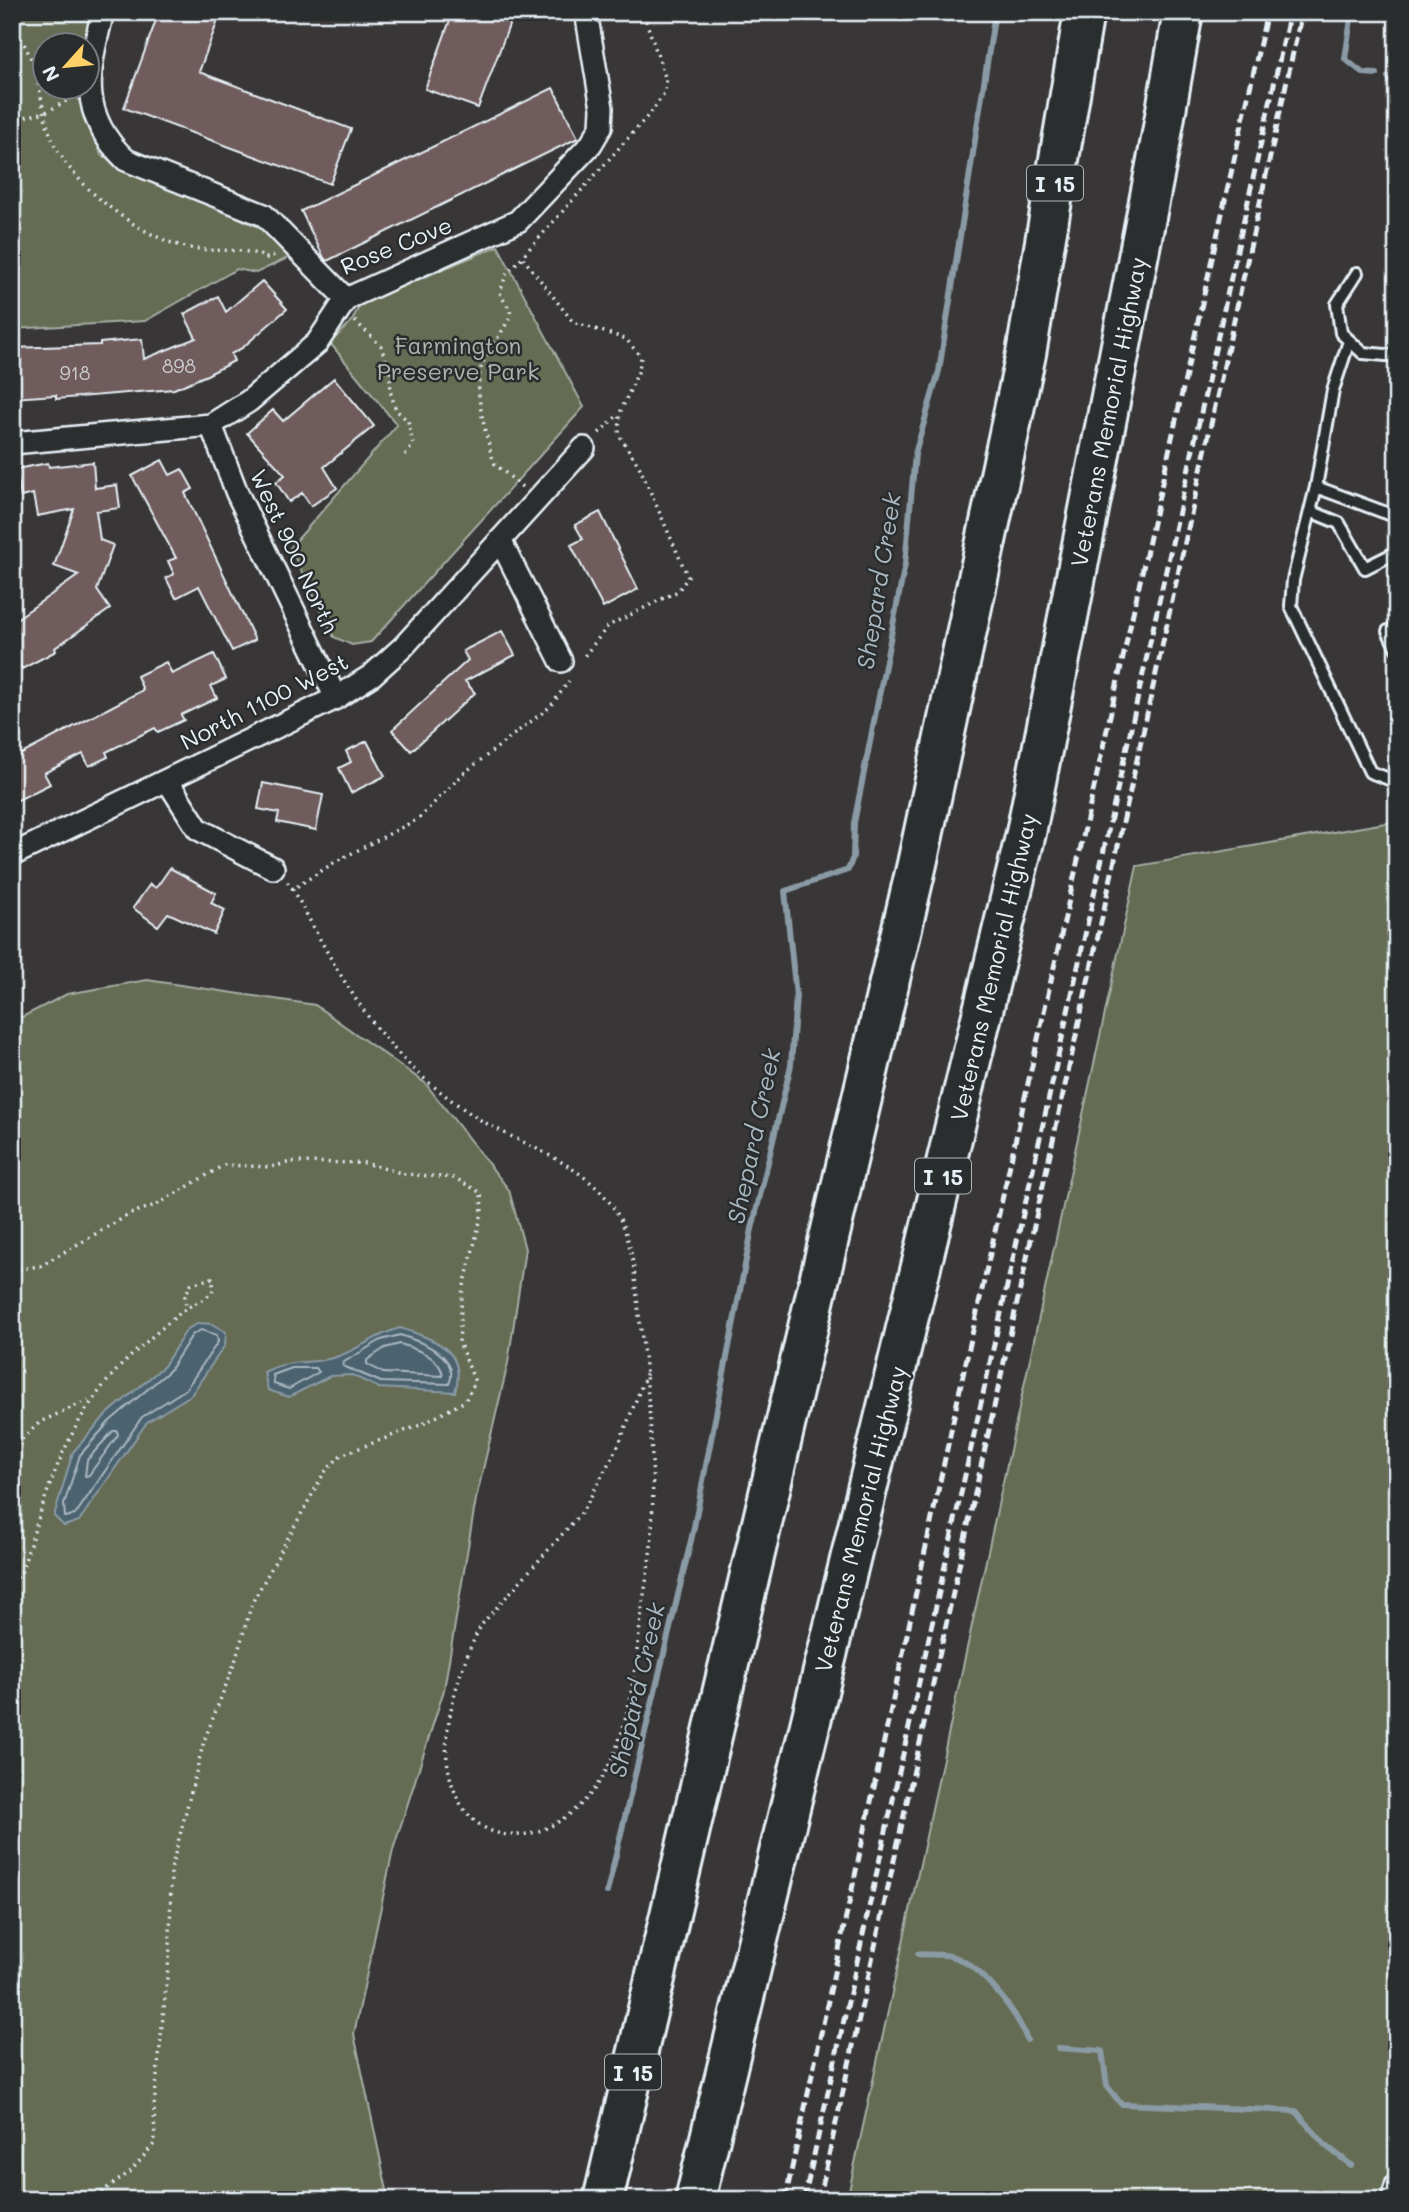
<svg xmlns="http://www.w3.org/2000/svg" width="1409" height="2212" viewBox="0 0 1409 2212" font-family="Mali,sans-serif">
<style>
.green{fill:#656c52;stroke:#a6aea5;stroke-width:2}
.water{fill:#4c6270;stroke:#8a9ba6;stroke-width:2}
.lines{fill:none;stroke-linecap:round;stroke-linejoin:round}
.shore{stroke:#aab8c2;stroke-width:2}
.stream{stroke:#8a9ba6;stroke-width:6}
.building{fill:#6f5c5b;stroke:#e8f1f8;stroke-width:2}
.lane-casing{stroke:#e8f1f8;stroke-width:16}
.street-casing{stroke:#e8f1f8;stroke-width:26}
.highway-casing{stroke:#e8f1f8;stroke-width:44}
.path{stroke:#e8f1f8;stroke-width:3.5;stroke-dasharray:2 5;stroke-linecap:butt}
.lane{stroke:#2a2d2e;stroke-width:10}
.street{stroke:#2a2d2e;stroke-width:21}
.highway{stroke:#2a2d2e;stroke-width:38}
.rail{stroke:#e8f1f8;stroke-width:5;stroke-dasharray:10 5;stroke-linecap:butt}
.labels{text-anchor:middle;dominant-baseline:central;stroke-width:5;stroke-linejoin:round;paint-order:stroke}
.number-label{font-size:19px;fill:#caccd1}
.shield{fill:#2a2d2e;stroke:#afb6bb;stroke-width:2}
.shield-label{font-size:21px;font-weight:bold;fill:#e8f1f8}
.street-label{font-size:23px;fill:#e8f1f8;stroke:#2a2d2e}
.park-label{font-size:23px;fill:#adb5ad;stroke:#2a2d2e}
.water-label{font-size:24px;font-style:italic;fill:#aab8c2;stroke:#2a2d2e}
</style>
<rect width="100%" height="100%" fill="#383637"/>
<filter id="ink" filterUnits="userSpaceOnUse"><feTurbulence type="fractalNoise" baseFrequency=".0143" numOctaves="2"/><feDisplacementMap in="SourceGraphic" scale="14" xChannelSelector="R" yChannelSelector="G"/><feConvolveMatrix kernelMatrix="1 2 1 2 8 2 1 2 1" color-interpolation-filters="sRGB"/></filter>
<g filter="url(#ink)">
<path class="green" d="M 12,12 L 97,12 L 85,45 L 46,46 L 46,88 L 80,88 L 101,155 L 269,232 L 290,257 L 256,273 L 237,269 L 145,321 L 12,329 Z
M 498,246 L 584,407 L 371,642 L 352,645 L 334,637 L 290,548 L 397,425 L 330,343 L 352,321 L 360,304 Z
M 1397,821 L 1397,2200 L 847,2200 L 1137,866 Z
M 147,980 L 315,1005 L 425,1083 L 509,1190 L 525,1249 L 508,1363 L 476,1499 L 444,1690 L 393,1850 L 354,2034 L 389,2200 L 12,2200 L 12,1022 L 67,994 Z"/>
<path class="water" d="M 199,1323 L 212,1324 L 226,1332 L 225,1345 L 191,1395 L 147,1422 L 79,1521 L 64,1526 L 54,1516 L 73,1452 L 105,1416 L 164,1366 L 187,1329 Z
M 400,1328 C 434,1339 468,1350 455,1392 L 379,1388 L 352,1375 L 330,1376 L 289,1397 L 268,1390 L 264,1372 C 293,1357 313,1366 339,1356 C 361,1348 377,1334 400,1328 Z"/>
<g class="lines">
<path class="shore" d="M 201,1330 L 217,1335 L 218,1342 L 186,1389 L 142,1417 L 75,1515 L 65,1517 L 64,1504 L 80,1455 L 110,1421 L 169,1371 L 192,1335 Z
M 400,1335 C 422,1342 461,1356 449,1384 L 381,1382 L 343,1366 L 344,1362 L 381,1340 Z
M 400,1344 C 416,1349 441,1357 443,1376 L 383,1373 L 367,1364 L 367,1360 L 385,1348 Z
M 292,1368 L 316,1368 L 319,1372 L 289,1389 L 274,1384 L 273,1375 Z
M 113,1431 L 117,1431 L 118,1435 L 89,1475 L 85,1476 L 87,1460 Z"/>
<path class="stream" d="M 1352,12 L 1345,59 L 1363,73 L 1377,74
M 1388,77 L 1397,85
M 607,1892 L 693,1532 L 752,1229 L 791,1065 L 796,996 L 785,891 L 848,870 L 853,857 L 854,823 L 905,564 L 915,454 L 939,371 L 995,12
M 918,1954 C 928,1955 940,1954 951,1956 C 979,1963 1018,2013 1027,2040
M 1058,2048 L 1102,2051 L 1107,2086 L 1121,2104 L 1296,2111 L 1325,2145 L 1351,2165"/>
</g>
<path class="building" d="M 159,12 L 221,12 L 199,72 L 351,129 L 330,184 L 124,108 Z
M 453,12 L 514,12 L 478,108 L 425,89 Z
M 553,88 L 578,138 L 327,261 L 324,258 L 301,211 Z
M 262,281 L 287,309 L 242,348 L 231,354 L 234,361 L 207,375 L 174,389 L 56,399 L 56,395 L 12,398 L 12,348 L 100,345 L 100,343 L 142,339 L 144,359 L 196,338 L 184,314 L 218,296 L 226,312 Z
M 334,378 L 374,426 L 324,467 L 337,488 L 311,506 L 302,493 L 289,502 L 276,482 L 285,475 L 247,433 L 273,410 L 283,421 Z
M 162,460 L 170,475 L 182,469 L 193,489 L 185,493 L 255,640 L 232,651 L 199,586 L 176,598 L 166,578 L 174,574 L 168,561 L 176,558 L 132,476 Z
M 93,462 L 95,488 L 117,485 L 120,508 L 96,511 L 100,540 L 113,545 L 97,590 L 110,609 L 55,648 L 56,651 L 22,669 L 12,651 L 12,622 L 79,575 L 54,566 L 74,509 L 37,516 L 33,494 L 21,497 L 16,469 L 48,463 L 49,467 Z
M 600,512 L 638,589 L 603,608 L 571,545 L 583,539 L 575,525 Z
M 502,631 L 515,655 L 465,681 L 475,693 L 411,751 L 392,730 L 468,660 L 463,651 Z
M 214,654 L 226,679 L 211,686 L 217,698 L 181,715 L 184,720 L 158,732 L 155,728 L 106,752 L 108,757 L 89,766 L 83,754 L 44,773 L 50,784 L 12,803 L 12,759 L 143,690 L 137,676 L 166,662 L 172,674 Z
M 367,741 L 385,776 L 351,793 L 339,768 L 351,762 L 346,751 Z
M 263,783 L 323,795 L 316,830 L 277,822 L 279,813 L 258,809 Z
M 170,868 L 216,893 L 211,903 L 225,910 L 214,934 L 168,913 L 158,926 L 133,908 L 150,884 L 156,888 Z"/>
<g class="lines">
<defs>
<path id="lane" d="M 1357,273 L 1337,304 L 1341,333 L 1363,353 L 1397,356
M 1349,341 L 1333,390 L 1316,487 L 1293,580 L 1291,606 L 1370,772 L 1397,782
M 1316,487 L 1397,517
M 1310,511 L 1339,523 L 1365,568 L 1397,552
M 1397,627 L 1388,631 L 1397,649"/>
<path id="street" d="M 103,12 C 88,71 77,114 126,160 L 264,215 L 346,299
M 346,299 L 518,221 L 591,144 L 601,127 L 602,108 L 586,12
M 211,425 L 237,493 L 336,698
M 12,443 L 211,425 L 249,401 L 317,343 L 346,299
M 500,540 L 561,661
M 167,780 L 198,829 L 273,868
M 12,855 L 336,698 L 372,675 L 403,647 L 584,448
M 1392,2200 L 1397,2183"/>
<path id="highway" d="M 603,2200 L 917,864 L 1026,354 L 1084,12
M 695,2200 L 1026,833 L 1160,145 L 1183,12"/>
</defs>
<use href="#lane" class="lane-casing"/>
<use href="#street" class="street-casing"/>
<use href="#highway" class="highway-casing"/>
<path class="path" d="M 12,27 C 46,66 35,110 58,151 C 81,192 150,245 198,249 C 221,252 246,247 266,258 L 275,255
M 12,120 L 46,112 L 72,98
M 523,258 L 573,322 L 626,339 L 641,357 L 639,370 L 620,413 L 619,435 L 639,466 L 688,577 L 678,591 L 608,626 L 582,659
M 355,321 L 381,346 L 390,373 L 391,394 L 396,410 L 408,421 L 413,445 L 402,459
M 599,433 L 619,414
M 522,487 L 495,464 L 491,454 C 485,427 474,396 481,368 C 484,353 513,321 510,311 C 508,304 502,300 500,292 L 506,275 L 653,110 L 665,92 L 666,80 L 643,12
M 287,882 L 293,889 L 335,862 L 418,819 L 464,773 L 551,706 L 569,681
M 293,889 C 332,962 370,1037 437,1089 C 455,1103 475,1118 495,1128 C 540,1152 594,1170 619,1217 C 633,1244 635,1278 638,1307 C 648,1382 655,1457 652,1532 C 651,1558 645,1584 642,1610 C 634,1669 631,1743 592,1792 C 540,1856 457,1852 447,1759 C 443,1721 463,1657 482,1624 L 583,1511 L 619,1444 L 647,1372
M 12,1270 L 40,1266 L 130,1214 L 158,1204 L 224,1165 L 271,1167 L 291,1162 L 364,1163 L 405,1174 L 455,1178 L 481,1193 L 482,1213 L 462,1294 L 459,1342 L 475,1382 L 465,1401 L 423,1424 L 341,1455 L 324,1473 L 252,1603 L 235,1662 L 204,1741 L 171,1870 L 170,1948 L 154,2106 L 155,2143 L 130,2172 L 90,2200
M 12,1449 L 40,1422 L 88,1400
M 12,1583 L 21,1573 C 47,1492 66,1416 131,1356 C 148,1340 166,1324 184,1310 C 195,1302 206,1301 214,1289 L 212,1278 L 191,1284 L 185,1296 L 186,1308
M 12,2197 L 15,2200"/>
<use href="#lane" class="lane"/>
<use href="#street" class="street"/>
<use href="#highway" class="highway"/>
<path class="rail" d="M 785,2200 L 963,1375 L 1267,12
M 804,2200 L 1290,12
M 819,2200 L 1302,12"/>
</g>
</g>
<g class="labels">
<g class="number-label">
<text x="179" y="365">898</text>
<text x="75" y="372">918</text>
</g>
<g class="shield">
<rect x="1027" y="165.5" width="56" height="35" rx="5"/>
<rect x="915" y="1158.5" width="56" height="35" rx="5"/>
<rect x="605" y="2054.5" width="56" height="35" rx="5"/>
</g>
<g class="shield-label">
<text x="1055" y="183">I 15</text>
<text x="943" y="1176">I 15</text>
<text x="633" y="2072">I 15</text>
</g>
<g class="street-label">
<text transform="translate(396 245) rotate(-22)">Rose Cove</text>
<text transform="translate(1108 412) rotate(-79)">Veterans Memorial Highway</text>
<text transform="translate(295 551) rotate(65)">West 900 North</text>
<text transform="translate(264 701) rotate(-27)">North 1100 West</text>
<text transform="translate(993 967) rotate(-77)">Veterans Memorial Highway</text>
<text transform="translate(860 1519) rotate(-76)">Veterans Memorial Highway</text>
</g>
<g class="park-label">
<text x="458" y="345">Farmington<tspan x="458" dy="26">Preserve Park</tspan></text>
</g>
<g class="water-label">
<text transform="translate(878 581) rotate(-81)">Shepard Creek</text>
<text transform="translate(753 1136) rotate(-78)">Shepard Creek</text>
<text transform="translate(636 1690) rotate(-77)">Shepard Creek</text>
</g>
</g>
<rect width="1409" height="2212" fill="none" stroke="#2a2d2e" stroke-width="42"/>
<rect x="21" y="21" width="1367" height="2170" fill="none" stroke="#e8f1f8" stroke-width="2.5" filter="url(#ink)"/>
<g transform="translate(66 66) rotate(243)"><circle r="33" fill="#2a2d2e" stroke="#767b7f" stroke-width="2"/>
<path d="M0-5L12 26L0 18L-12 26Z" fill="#ffd166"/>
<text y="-10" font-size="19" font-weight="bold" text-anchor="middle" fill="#e8f1f8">N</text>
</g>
</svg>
